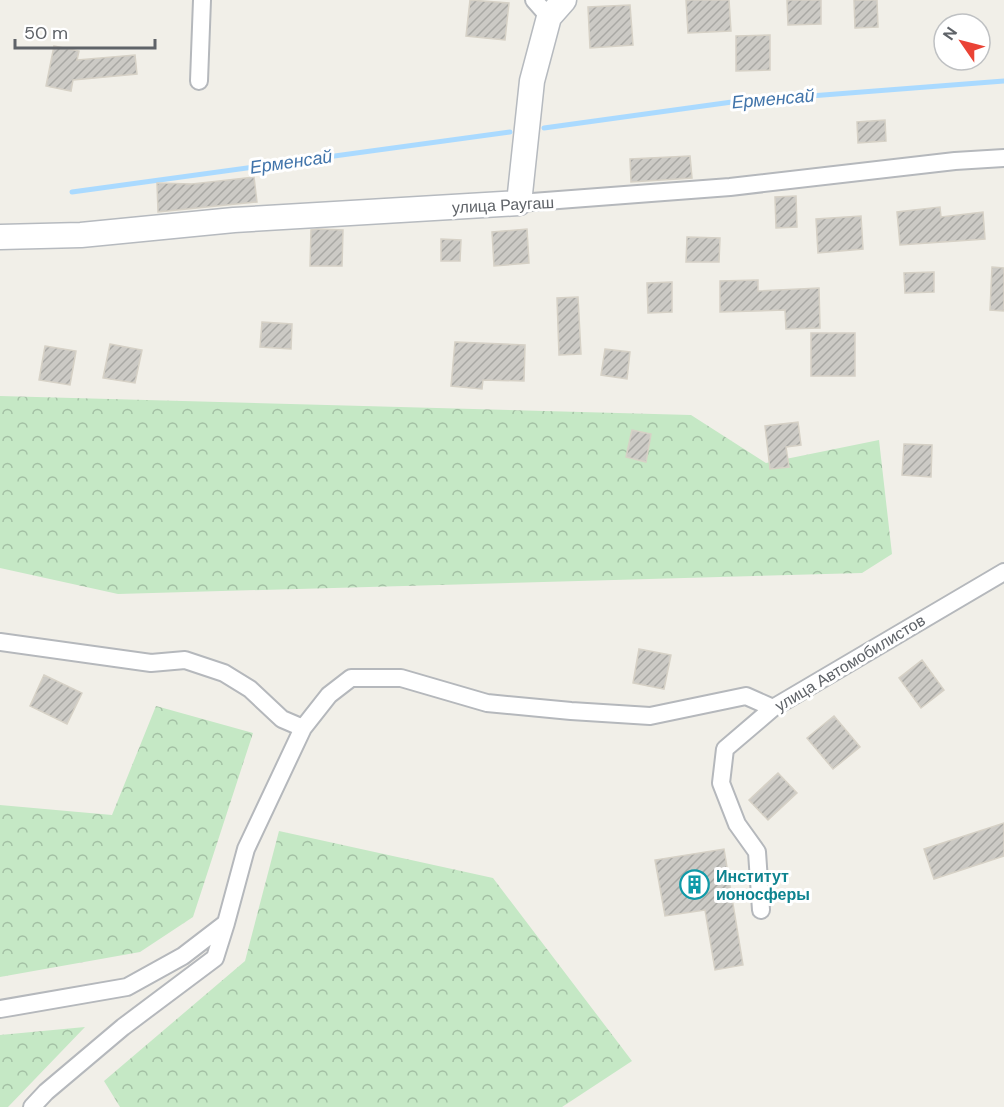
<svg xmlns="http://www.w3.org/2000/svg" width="1004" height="1107" viewBox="0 0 1004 1107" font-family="'DM Sans',sans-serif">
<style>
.forest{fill:url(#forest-crowns)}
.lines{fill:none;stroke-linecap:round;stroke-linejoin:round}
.stream{stroke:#aadaff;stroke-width:5}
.building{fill:url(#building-hatch);stroke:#d6d1c6;stroke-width:1.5}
.street-casing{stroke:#b5b8bc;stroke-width:20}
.secondary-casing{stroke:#b6babf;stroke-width:27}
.street{stroke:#fff;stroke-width:16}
.secondary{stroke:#fff;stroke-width:24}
.labels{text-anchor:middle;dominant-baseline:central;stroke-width:6;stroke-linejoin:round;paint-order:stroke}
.street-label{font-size:16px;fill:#5f6368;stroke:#fff}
.culture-label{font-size:16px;font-weight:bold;fill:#0d838f;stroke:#fff;text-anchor:start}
.water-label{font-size:18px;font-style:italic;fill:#4174aa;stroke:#fff}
</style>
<defs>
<pattern id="forest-crowns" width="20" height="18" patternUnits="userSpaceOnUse" patternTransform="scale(1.5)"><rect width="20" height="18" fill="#c5e8c5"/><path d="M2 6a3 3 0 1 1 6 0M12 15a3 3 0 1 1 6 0" fill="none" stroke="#a3c0a4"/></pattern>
<pattern id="building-hatch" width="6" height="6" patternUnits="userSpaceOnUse" patternTransform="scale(1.5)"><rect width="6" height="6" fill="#cccac5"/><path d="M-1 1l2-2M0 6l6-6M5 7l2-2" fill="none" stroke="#a9a8a4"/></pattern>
</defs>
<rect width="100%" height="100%" fill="#f1efe8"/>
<path class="forest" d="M 0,396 L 691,415 L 766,463 L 879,440 L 892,554 L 862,573 L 118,594 L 0,568 Z
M 156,706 L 253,733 L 193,917 L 140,952 L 0,977 L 0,805 L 112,815 Z
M 279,831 L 493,878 L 632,1061 L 562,1107 L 120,1107 L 104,1081 L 245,961 Z
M 85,1027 L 8,1107 L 0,1107 L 0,1035 Z"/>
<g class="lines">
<path class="stream" d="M 544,128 L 732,102 L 1004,81
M 72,192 L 510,132"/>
</g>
<path class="building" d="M 470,0 L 509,3 L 505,40 L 466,36 Z
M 686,0 L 729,0 L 731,31 L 688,33 Z
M 787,0 L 821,0 L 821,24 L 788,25 Z
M 854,0 L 877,0 L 878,27 L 855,28 Z
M 630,5 L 633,45 L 590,48 L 588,7 Z
M 770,35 L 770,70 L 736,71 L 736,36 Z
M 54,46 L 79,51 L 77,60 L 135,55 L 137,74 L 73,80 L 71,91 L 46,86 Z
M 885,120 L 886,141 L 858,143 L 857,122 Z
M 690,156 L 692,178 L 631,182 L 630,159 Z
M 254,177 L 257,202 L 158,212 L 157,183 L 192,184 Z
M 796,196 L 797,227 L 776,228 L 775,197 Z
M 940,207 L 941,217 L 983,212 L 985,239 L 900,245 L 897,212 Z
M 861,216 L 863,249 L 818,253 L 816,219 Z
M 318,229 L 343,230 L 342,266 L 310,266 L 311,230 Z
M 527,229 L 529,263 L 494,266 L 492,232 Z
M 687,237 L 720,238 L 719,262 L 686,262 Z
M 441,239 L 461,240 L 460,261 L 441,261 Z
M 992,267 L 1004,268 L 1004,311 L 990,310 Z
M 934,272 L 934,292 L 905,293 L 904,273 Z
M 758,280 L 758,291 L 819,288 L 820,328 L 786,329 L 785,310 L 720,312 L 720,281 Z
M 672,282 L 672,312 L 648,313 L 647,283 Z
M 578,297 L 581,354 L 559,355 L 557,298 Z
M 262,322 L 292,324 L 291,349 L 260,347 Z
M 811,333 L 855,333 L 855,376 L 811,376 Z
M 455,342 L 525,345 L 524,381 L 483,380 L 482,389 L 451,386 Z
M 110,344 L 142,350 L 135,383 L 103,378 Z
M 45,346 L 76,351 L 70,385 L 39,380 Z
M 605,349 L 630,352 L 627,379 L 601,375 Z
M 798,422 L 801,445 L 786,447 L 789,467 L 770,469 L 765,426 Z
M 632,430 L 651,434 L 646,462 L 626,457 Z
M 904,444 L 932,445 L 931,477 L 902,475 Z
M 639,649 L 671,655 L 664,689 L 633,683 Z
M 922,660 L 944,690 L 921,708 L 899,678 Z
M 44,675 L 82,693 L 67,724 L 30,706 Z
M 834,716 L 860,747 L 833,769 L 807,738 Z
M 778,773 L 797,793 L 768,820 L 749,800 Z
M 1004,823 L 1004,856 L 934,879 L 924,849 Z
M 724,849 L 743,965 L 715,970 L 705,910 L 665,916 L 655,860 Z"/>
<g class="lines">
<defs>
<path id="street" d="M 534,0 L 549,17
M 199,81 L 202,0
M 519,203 L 730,187 L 955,161 L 1004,158
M 0,642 L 151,663 L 185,660 L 224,673 L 250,689 L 282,719 L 303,728
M 761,910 L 757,852 L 737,824 L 721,783 L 725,749 L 773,708 L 1004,572
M 0,1009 L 127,987 L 183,956 L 226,923 L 246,849 L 303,728 L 329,695 L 351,678 L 401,678 L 487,703 L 571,711 L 650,716 L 746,696 L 773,708
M 32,1107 L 46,1092 L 123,1027 L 215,958 L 226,923"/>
<path id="secondary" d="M 0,237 L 81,235 L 234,220 L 519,203 L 532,81 L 549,17 L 564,0"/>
</defs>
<use href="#street" class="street-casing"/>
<use href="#secondary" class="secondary-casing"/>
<use href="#street" class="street"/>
<use href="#secondary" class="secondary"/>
</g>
<defs>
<symbol id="building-ring" viewBox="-11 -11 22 22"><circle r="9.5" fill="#fff" stroke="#0f9aa8" stroke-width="1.5"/><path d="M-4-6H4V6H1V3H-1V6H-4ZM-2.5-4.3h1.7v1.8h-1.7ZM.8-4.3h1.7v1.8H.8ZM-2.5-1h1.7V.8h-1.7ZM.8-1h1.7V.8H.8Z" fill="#0f9aa8"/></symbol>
</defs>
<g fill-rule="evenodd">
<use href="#building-ring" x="678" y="868" width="33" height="33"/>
</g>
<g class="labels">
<g class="street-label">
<text transform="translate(503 205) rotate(-3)">улица Раугаш</text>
<text transform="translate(850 663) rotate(-31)">улица Автомобилистов</text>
</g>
<g class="culture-label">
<text x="716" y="876">Институт<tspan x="716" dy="18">ионосферы</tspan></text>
</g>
<g class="water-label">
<text transform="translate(773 99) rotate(-5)">Ерменсай</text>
<text transform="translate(291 162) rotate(-8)">Ерменсай</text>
</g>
</g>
<g transform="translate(962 42) rotate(305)"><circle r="28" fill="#ffffff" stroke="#bfc1c3" stroke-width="1.5"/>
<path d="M0-4.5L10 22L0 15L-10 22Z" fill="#ea4335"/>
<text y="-9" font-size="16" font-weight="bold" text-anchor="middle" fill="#5f6368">N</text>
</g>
<path d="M15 39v9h140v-9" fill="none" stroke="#5f6368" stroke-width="3"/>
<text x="24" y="39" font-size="18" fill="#5f6368" stroke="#ffffff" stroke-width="4.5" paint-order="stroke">50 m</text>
</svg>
